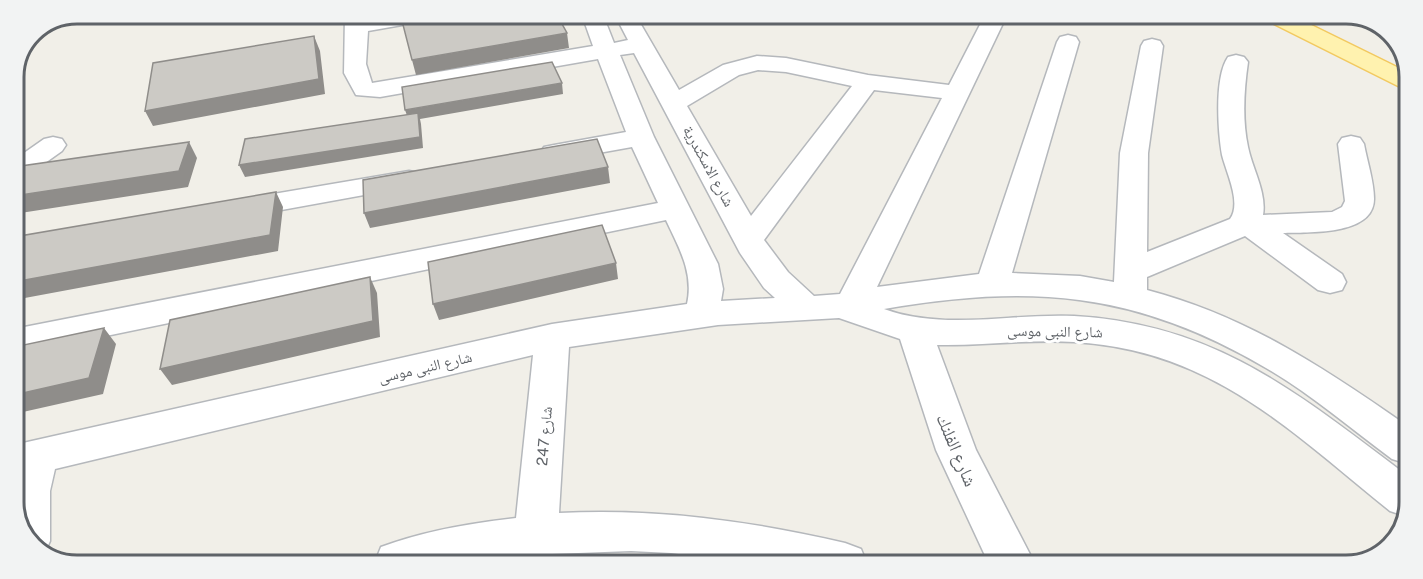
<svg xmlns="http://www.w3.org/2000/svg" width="1423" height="579" viewBox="0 0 1423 579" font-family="'Public Sans','Noto Naskh Arabic',sans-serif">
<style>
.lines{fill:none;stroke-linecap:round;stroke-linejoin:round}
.minor-casing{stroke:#b5b8bc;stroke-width:3}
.major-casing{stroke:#f2c960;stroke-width:3}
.minor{fill:#fff;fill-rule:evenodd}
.major{fill:#fff2af;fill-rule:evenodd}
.shaded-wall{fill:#8f8d8a}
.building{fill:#cccac5;stroke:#8f8d8a;stroke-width:1.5}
.labels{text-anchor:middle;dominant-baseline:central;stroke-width:6;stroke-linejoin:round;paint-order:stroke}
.street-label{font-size:15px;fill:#5f6368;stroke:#fff}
.near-street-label{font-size:18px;fill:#5f6368;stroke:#fff}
.rim{fill:none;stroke:#5f6368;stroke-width:3}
</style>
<rect width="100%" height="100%" fill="#f1efe8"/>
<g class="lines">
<defs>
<path id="minor" d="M 345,15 L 366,15 L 367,18 L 388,15 L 436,15 L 432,19 L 425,21 L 368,31 L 366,64 L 372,83 L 593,46 L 582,15 L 603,15 L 614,43 L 628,40 L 615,15 L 636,16 L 679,90 L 723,65 L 757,56 L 786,58 L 868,75 L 949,85 L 984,17 L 1006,17 L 877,287 L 979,274 L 1057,42 L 1060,37 L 1068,35 L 1076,37 L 1079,42 L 1012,273 L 1080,276 L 1114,282 L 1120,153 L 1141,46 L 1144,41 L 1152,39 L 1160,41 L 1163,46 L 1148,153 L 1147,252 L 1230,219 C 1242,203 1226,172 1222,155 C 1218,132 1214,77 1228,57 L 1236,55 L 1244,57 L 1248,62 C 1244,90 1242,119 1248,147 C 1252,168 1267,193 1263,215 L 1332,212 L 1342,207 L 1345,201 L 1338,144 L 1342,138 L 1351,136 L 1360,138 L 1364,144 C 1367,161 1374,181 1374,199 C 1374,236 1307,232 1283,233 L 1342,274 L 1346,282 L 1342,290 L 1330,293 L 1318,290 L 1245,236 L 1147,277 L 1147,290 C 1246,316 1323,367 1406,425 L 1405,463 L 1392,459 C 1350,428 1311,394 1266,368 C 1135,291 1031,284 884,309 C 945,331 1011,313 1074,316 C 1216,324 1297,393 1405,474 L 1405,516 L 1390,511 C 1289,430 1212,350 1074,342 C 1029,339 983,346 937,345 L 976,450 L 1035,564 L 989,564 L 936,450 L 900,339 L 839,318 L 718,325 L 569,347 L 559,513 C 657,508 750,521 845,543 L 861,549 L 867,564 L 748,563 L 671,553 L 631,551 L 552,554 L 487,562 L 375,562 L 381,547 C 423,531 471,523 516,518 L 533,355 L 55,469 L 50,491 L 50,541 L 44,554 L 26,540 L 14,506 L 14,445 L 552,324 L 687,304 C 694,273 679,248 666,220 L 14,355 L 14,329 L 658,203 L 632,147 L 554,161 L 544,159 L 540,153 L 544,147 L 554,145 L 626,132 L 598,59 L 380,97 L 356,95 L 344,73 ZM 634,53 L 740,253 L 764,288 L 775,298 L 721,301 L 723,289 L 718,264 L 654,137 L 620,55 ZM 758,70 L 786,72 L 852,86 L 751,216 L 687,106 L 739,75 ZM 874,90 L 942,98 L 840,294 L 814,296 L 788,272 L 764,240 Z
M 53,137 L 62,139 L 66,145 L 62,151 L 24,178 L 14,180 L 14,160 L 44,139 Z
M 409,171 L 419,173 L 423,179 L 419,185 L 238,218 L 228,215 L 223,209 L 228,203 L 238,200 Z"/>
<path id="major" d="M 1269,18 L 1297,18 L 1409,73 L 1409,89 L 1400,87 L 1272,23 Z"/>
</defs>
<use href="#minor" class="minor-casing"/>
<use href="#major" class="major-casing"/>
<use href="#minor" class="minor"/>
<use href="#major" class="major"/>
</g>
<path class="shaded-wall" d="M 567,33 L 569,48 L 416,75 L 412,60 Z
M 314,36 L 320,51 L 325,94 L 153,126 L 145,111 Z
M 562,83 L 563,94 L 420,119 L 421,124 L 423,148 L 245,177 L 239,165 L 409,121 L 405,110 Z
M 189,142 L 197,158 L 188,187 L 14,214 L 14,196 Z
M 608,167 L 610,183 L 370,228 L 364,213 Z
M 276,192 L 283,207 L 278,251 L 14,300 L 14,282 Z
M 616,263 L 618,279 L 439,320 L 433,304 Z
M 370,277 L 377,293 L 380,337 L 172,385 L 160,369 Z
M 104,328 L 116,344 L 103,394 L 14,414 L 14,395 Z"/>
<path class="building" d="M 417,15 L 557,15 L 567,33 L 412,60 L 401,17 Z
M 314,36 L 319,79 L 145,111 L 153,63 Z
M 552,62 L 562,83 L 405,110 L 402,87 Z
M 418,113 L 420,137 L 239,165 L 245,139 Z
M 597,139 L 608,167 L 364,213 L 363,180 Z
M 189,142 L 179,171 L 14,196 L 14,167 Z
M 276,192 L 270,235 L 14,282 L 14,237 Z
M 602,225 L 616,263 L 433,304 L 428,262 Z
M 370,277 L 373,321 L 160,369 L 170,320 Z
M 104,328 L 89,378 L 14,395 L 14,347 Z"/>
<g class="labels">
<g class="street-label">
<text transform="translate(709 166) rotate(61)">شارع الاسكندرية</text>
<text transform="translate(1055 331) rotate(1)">شارع النبى موسى</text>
<text transform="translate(425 367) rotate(-13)">شارع النبى موسى</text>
<text transform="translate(544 436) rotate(-85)">شارع 247</text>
</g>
<g class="near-street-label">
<text transform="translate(957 450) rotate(67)">شارع الفلنك</text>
</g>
</g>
<path d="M0 0H1423V579H0ZM77 24H1346A53 53 0 0 1 1399 77V502A53 53 0 0 1 1346 555H77A53 53 0 0 1 24 502V77A53 53 0 0 1 77 24Z" fill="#f2f3f3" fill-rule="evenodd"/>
<path class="rim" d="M77 24H1346A53 53 0 0 1 1399 77V502A53 53 0 0 1 1346 555H77A53 53 0 0 1 24 502V77A53 53 0 0 1 77 24Z"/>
</svg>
